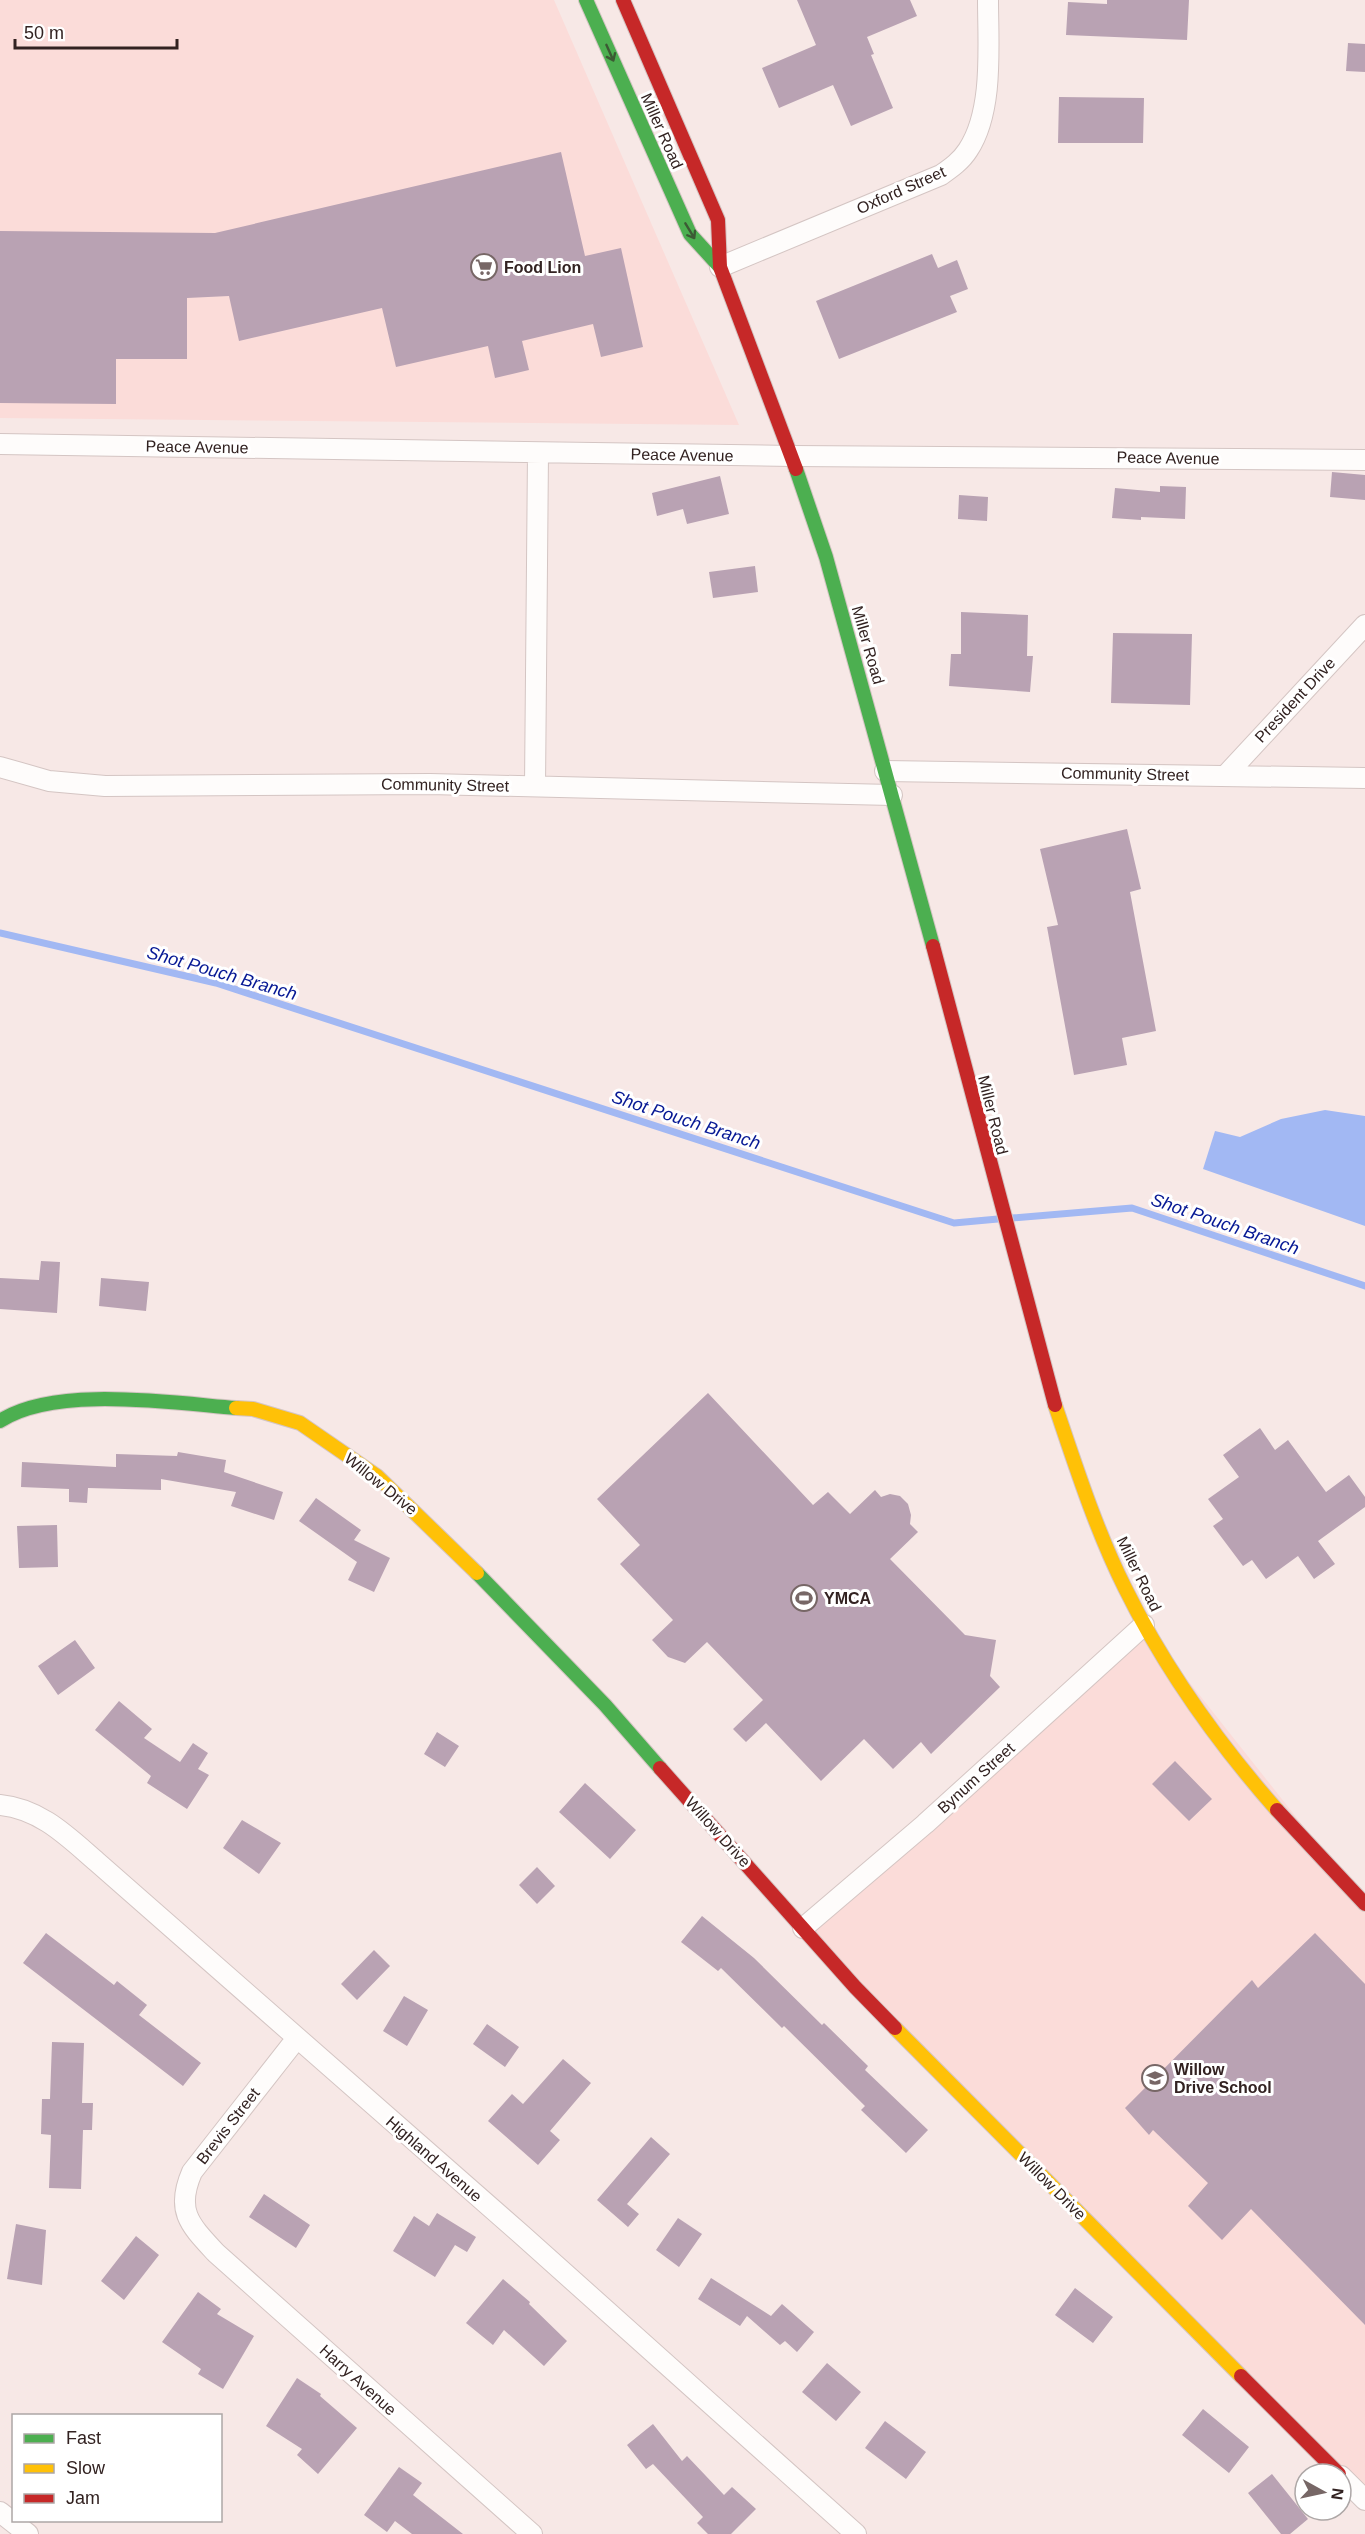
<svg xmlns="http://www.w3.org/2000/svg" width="1365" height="2534" viewBox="0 0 1365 2534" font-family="Arial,sans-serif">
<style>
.built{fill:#fbdcd9}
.water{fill:#a2b8f3}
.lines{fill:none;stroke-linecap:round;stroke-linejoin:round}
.stream{stroke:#a2b8f3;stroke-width:7}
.building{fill:#b9a2b3}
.street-casing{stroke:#d4c5c3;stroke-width:22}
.fast-casing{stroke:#d4c5c3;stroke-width:16}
.slow-casing{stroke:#d4c5c3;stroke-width:16}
.jam-casing{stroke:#d4c5c3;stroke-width:16}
.street{stroke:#fefcfb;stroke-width:20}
.fast{stroke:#4caf50;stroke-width:14}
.slow{stroke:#ffc107;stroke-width:14}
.jam{stroke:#c62828;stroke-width:14}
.oneway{stroke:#3c5a34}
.labels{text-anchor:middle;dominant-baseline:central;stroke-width:6;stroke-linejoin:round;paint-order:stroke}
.street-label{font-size:16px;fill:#322221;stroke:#fff}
.poi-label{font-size:16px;font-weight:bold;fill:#322221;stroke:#fff;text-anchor:start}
.water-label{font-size:18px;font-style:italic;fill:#061894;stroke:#fff}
</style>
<rect width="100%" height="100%" fill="#f7e8e6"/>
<path class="built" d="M 0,0 L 554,0 L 739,425 L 0,418 Z
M 1144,1625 L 1365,1904 L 1365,2500 L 803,1928 Z"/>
<path class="water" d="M 1325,1110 L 1365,1116 L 1365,1226 L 1203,1169 L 1215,1131 L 1240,1137 L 1281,1119 Z"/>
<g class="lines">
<path class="stream" d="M 0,933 L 216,983 L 954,1223 L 998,1219
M 1012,1218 L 1132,1208 L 1365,1286"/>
</g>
<path class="building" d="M 797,0 L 910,0 L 917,16 L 867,37 L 874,54 L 871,55 L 893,108 L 851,126 L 833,85 L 779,108 L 762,68 L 816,45 Z
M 1107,0 L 1189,0 L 1187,40 L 1066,35 L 1068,2 L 1107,4 Z
M 1348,43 L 1365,44 L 1365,72 L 1346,71 Z
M 1059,97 L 1144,98 L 1143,143 L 1058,143 Z
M 561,152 L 585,256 L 621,248 L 643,347 L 601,357 L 593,324 L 522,341 L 529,370 L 495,378 L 488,346 L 396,367 L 382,308 L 239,341 L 229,296 L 187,298 L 187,359 L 116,359 L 116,404 L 0,403 L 0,231 L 215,233 Z
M 932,254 L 938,268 L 957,260 L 968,289 L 950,296 L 957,312 L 839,359 L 816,301 Z
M 1332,472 L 1365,475 L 1365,500 L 1330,497 Z
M 720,476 L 729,514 L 687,524 L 683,509 L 657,516 L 652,493 Z
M 1160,486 L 1186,487 L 1185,519 L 1141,517 L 1141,520 L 1112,518 L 1115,488 L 1160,492 Z
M 959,495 L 988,497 L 987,521 L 958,519 Z
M 755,566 L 758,592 L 713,598 L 709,572 Z
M 961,612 L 1028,615 L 1027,656 L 1033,656 L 1030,692 L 949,686 L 951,654 L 961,654 Z
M 1113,633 L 1192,634 L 1190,705 L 1111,703 Z
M 1127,829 L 1141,889 L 1130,892 L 1156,1031 L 1122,1038 L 1127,1065 L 1074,1075 L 1047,927 L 1058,925 L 1040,849 Z
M 41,1261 L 60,1262 L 57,1313 L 0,1309 L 0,1278 L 39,1280 Z
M 101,1278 L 149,1282 L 146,1311 L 99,1306 Z
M 708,1393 L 813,1505 L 828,1492 L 850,1514 L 875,1490 L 881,1497 L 890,1494 L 900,1496 L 908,1504 L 911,1515 L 910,1524 L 918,1532 L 890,1559 L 965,1635 L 996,1640 L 990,1676 L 1000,1687 L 931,1754 L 921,1742 L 893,1769 L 864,1739 L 821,1781 L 766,1723 L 746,1742 L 733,1729 L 763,1700 L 707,1642 L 685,1663 L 668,1657 L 652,1640 L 673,1620 L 620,1564 L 640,1545 L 597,1499 Z
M 1260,1428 L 1275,1450 L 1288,1440 L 1326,1492 L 1349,1475 L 1365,1497 L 1365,1507 L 1318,1541 L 1335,1564 L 1314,1579 L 1298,1556 L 1266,1579 L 1252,1560 L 1243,1566 L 1213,1526 L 1223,1519 L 1208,1499 L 1239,1477 L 1223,1455 Z
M 178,1452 L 226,1460 L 224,1472 L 283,1492 L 274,1520 L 231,1506 L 236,1492 L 161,1479 L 161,1490 L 88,1488 L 87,1503 L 69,1502 L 69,1489 L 21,1487 L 22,1462 L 116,1467 L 116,1454 L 177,1456 Z
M 316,1498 L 361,1530 L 354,1540 L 390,1558 L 374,1592 L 348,1580 L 357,1562 L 299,1521 Z
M 57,1525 L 58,1567 L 19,1568 L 17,1526 Z
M 75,1640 L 95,1668 L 58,1695 L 38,1666 Z
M 119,1701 L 152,1729 L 144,1738 L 180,1762 L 193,1743 L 208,1753 L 198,1769 L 209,1775 L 187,1809 L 147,1783 L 151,1776 L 95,1730 Z
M 437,1732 L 459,1746 L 445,1767 L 424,1754 Z
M 1175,1761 L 1212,1799 L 1189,1821 L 1152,1784 Z
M 585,1783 L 636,1830 L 610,1859 L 559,1812 Z
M 242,1820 L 281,1843 L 259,1874 L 223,1848 Z
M 537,1867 L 555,1886 L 537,1904 L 519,1885 Z
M 702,1916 L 754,1958 L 822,2025 L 824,2023 L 868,2066 L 865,2070 L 928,2130 L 906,2153 L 861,2110 L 865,2106 L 784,2026 L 782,2028 L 721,1968 L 718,1971 L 681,1942 Z
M 46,1933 L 114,1985 L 117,1981 L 147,2005 L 139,2015 L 201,2063 L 183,2086 L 23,1963 Z
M 1315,1933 L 1365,1984 L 1365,2325 L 1251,2209 L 1222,2240 L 1188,2206 L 1208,2183 L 1153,2130 L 1149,2135 L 1125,2108 L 1252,1980 L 1258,1988 Z
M 374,1950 L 390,1966 L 357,2000 L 341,1984 Z
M 404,1996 L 428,2010 L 407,2046 L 383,2031 Z
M 487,2024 L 519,2047 L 505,2067 L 473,2044 Z
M 52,2042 L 84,2043 L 82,2103 L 93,2103 L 92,2130 L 83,2130 L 81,2189 L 49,2188 L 51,2135 L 41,2134 L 42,2099 L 50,2099 Z
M 563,2059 L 591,2083 L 550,2131 L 560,2140 L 538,2165 L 488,2121 L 512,2094 L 523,2104 Z
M 651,2137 L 670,2154 L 627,2204 L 639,2214 L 628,2227 L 597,2200 Z
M 264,2194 L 310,2225 L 296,2248 L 249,2217 Z
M 437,2213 L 476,2237 L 467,2252 L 455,2245 L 435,2277 L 393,2251 L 414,2216 L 429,2226 Z
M 678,2218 L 702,2234 L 679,2267 L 656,2250 Z
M 16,2224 L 46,2230 L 42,2285 L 7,2279 Z
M 136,2236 L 159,2255 L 124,2300 L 101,2281 Z
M 711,2278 L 771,2316 L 782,2304 L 814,2332 L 797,2352 L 785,2341 L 780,2345 L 747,2316 L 740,2326 L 698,2299 Z
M 503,2279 L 530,2302 L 529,2304 L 567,2341 L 544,2366 L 504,2330 L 493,2345 L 466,2323 Z
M 1075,2288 L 1113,2317 L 1093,2343 L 1055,2315 Z
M 198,2292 L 221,2309 L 217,2314 L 254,2336 L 223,2389 L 198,2374 L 201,2369 L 162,2342 Z
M 827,2363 L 861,2392 L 836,2421 L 802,2392 Z
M 297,2378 L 321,2394 L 320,2396 L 357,2428 L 318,2474 L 297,2455 L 302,2449 L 266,2426 Z
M 1203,2409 L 1249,2447 L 1229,2473 L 1182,2435 Z
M 885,2421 L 926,2452 L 906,2479 L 865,2448 Z
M 653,2424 L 682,2461 L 687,2456 L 724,2495 L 732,2487 L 756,2509 L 731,2534 L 708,2534 L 697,2523 L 703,2517 L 653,2464 L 646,2469 L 627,2445 Z
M 399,2467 L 422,2483 L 413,2495 L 463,2534 L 412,2534 L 395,2521 L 387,2532 L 364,2515 Z
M 1272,2474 L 1308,2519 L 1290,2534 L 1281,2534 L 1248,2493 Z"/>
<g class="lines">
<defs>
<path id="street" d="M 720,267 L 941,175 C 951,168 961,161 968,150 C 994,111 988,45 988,0
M 0,444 L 792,456 L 1365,460
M 0,767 L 49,781 L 105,786 L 430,784 L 892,795
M 885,771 L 1365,778
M 1226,775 L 1365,625
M 535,786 L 538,453
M 0,1805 C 41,1809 68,1837 97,1862 L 522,2235 L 856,2534
M 803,1928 L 925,1824 L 1144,1625
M 297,2038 L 192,2172 C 175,2211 190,2225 216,2253 L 532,2534
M 1341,2476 L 1365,2500
M 0,2512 L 28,2534"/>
<path id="fast" d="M 586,0 L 690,234 L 720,267
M 796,469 L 826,557 L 933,946
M 0,1421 C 54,1385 173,1403 236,1408
M 477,1573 L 605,1705 L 660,1768"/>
<path id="slow" d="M 1055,1405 C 1076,1467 1096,1530 1125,1588 C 1165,1669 1218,1743 1277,1810
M 236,1408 L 253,1409 L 300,1423 L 377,1476 L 477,1573
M 895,2028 L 1241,2376"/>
<path id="jam" d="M 623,0 L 718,220 L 720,267 L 796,469
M 933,946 L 1055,1405
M 660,1768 L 855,1987 L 895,2028
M 1277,1810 L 1365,1904
M 1241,2376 L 1339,2474"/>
</defs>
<use href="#street" class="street-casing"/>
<use href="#fast" class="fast-casing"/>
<use href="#slow" class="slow-casing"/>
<use href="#jam" class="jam-casing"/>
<use href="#street" class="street"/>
<use href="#fast" class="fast"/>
<use href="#slow" class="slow"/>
<use href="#jam" class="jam"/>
</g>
<defs><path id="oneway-shaft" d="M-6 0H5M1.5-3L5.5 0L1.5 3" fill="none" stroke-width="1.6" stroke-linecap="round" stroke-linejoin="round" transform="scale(1.5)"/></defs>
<g class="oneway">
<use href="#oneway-shaft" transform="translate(610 53) rotate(66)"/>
<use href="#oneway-shaft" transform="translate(690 231) rotate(59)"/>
</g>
<defs>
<symbol id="supermarket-ring" viewBox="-11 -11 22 22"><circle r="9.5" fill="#fff" stroke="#776766" stroke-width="1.5"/><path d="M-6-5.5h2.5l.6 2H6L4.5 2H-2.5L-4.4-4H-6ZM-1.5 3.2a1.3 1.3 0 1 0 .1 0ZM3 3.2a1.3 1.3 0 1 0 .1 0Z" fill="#776766"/></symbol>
<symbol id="stadium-ring" viewBox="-11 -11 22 22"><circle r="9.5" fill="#fff" stroke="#776766" stroke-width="1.5"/><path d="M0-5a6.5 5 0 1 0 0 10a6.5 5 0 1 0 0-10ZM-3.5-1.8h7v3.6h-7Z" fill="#776766"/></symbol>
<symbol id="school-ring" viewBox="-11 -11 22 22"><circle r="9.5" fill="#fff" stroke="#776766" stroke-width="1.5"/><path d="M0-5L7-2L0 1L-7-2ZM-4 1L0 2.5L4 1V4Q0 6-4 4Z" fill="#776766"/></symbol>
</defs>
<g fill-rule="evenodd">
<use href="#supermarket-ring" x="469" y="252" width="30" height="30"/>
<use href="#stadium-ring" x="789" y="1583" width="30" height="30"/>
<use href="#school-ring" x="1140" y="2063" width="30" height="30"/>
</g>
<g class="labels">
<g class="street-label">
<text transform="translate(662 131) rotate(66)">Miller Road</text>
<text transform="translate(901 190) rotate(-24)">Oxford Street</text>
<text transform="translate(197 447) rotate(1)">Peace Avenue</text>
<text transform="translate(682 455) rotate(1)">Peace Avenue</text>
<text transform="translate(1168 458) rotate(1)">Peace Avenue</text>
<text transform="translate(868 645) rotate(74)">Miller Road</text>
<text transform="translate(1295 700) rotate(-47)">President Drive</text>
<text transform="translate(1125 774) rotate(1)">Community Street</text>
<text transform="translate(445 785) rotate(1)">Community Street</text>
<text transform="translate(993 1115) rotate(76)">Miller Road</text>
<text transform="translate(381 1484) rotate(39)">Willow Drive</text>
<text transform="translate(1139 1574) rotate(64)">Miller Road</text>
<text transform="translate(976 1778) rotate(-42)">Bynum Street</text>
<text transform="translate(718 1832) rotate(48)">Willow Drive</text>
<text transform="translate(228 2126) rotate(-52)">Brevis Street</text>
<text transform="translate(434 2159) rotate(41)">Highland Avenue</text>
<text transform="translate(1052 2186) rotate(45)">Willow Drive</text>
<text transform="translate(358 2380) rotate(42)">Harry Avenue</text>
</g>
<g class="poi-label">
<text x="504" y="267">Food Lion</text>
<text x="824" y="1598">YMCA</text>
<text x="1174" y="2069">Willow<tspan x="1174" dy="18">Drive School</tspan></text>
</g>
<g class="water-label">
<text transform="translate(222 973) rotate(16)">Shot Pouch Branch</text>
<text transform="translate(686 1120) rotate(18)">Shot Pouch Branch</text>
<text transform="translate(1225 1224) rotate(19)">Shot Pouch Branch</text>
</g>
</g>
<rect x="12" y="2414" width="210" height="108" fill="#ffffff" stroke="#ada7a6" stroke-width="1.5"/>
<rect x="24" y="2434" width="30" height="9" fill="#4caf50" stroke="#ada7a6" stroke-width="1.5"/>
<text x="66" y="2444" font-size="18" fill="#322221">Fast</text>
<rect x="24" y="2464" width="30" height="9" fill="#ffc107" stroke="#ada7a6" stroke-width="1.5"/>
<text x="66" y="2474" font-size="18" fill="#322221">Slow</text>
<rect x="24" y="2494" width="30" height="9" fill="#c62828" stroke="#ada7a6" stroke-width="1.5"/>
<text x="66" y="2504" font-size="18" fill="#322221">Jam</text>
<g transform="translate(1323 2492) rotate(98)"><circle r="28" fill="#ffffff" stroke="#ada7a6" stroke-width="1.5"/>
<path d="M0-4.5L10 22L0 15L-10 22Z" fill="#776766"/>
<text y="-9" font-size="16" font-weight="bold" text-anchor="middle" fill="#322221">N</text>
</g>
<path d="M15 39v9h162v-9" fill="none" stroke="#322221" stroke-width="3"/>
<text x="24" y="39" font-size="18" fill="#322221" stroke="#ffffff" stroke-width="4.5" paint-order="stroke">50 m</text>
</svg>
